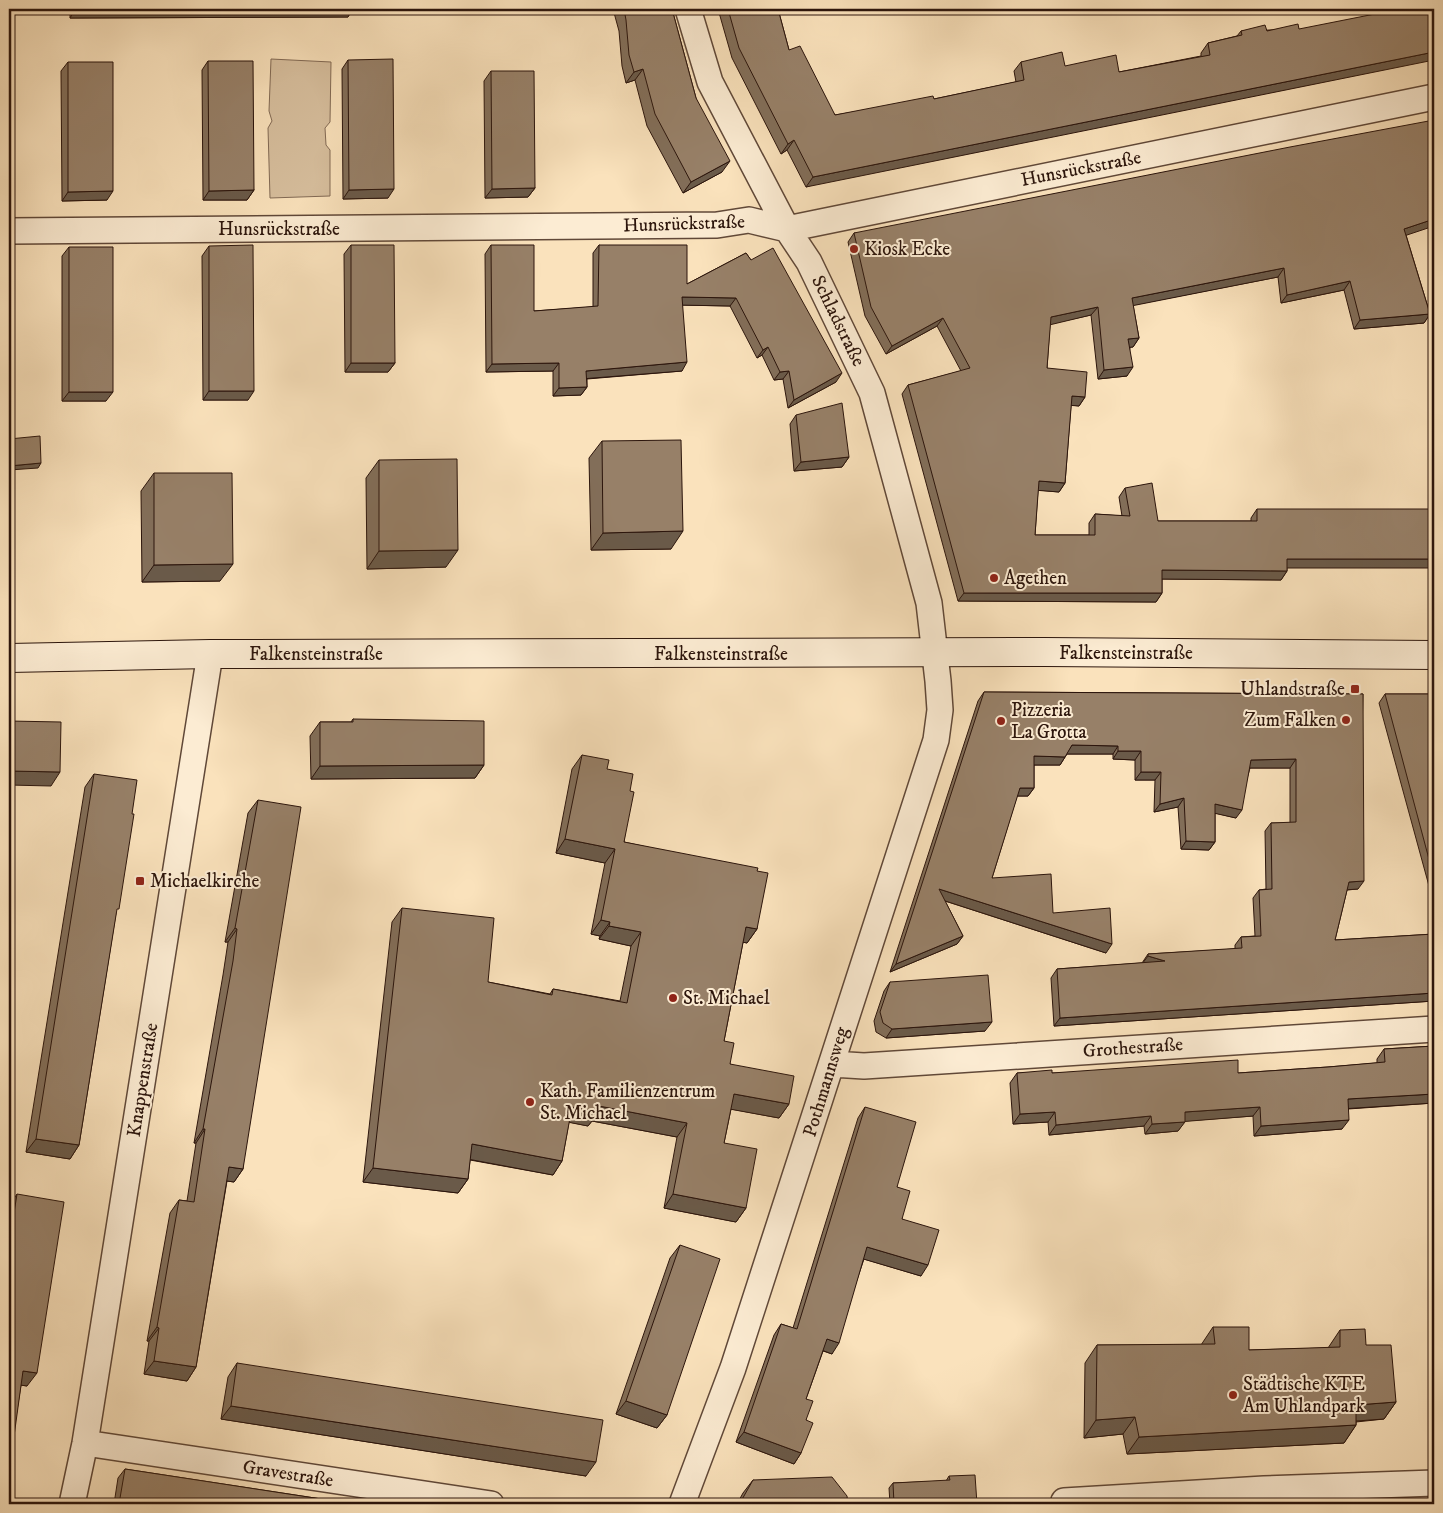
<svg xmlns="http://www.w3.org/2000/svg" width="1443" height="1513" viewBox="0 0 1443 1513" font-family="'IM FELL DW Pica',serif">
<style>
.green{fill:#d7bf9e;stroke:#826a55}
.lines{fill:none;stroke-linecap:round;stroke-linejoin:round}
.street-casing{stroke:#604838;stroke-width:28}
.secondary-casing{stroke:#2c150c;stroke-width:30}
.street{stroke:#fcecd3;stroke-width:25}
.secondary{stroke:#fcecd3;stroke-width:28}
.wall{fill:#826e59;stroke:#2c150c}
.shaded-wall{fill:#6a5a49;stroke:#2c150c}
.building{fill:#978068;stroke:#2c150c}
.poi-dot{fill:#8f2418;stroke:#fcecd3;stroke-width:2}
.labels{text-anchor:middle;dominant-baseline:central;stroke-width:4;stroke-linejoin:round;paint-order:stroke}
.street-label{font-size:19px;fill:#2c150c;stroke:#fcecd3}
.poi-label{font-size:19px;fill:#2c150c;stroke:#fcecd3;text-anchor:start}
</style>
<rect width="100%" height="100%" fill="#fae2bc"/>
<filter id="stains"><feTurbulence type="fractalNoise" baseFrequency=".004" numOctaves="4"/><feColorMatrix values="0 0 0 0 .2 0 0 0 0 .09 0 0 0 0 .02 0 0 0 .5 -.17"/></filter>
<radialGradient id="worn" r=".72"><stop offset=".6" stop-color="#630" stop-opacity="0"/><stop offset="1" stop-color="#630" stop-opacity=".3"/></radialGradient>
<path class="green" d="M 271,59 L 331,62 L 330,122 L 325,128 L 326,145 L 330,150 L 330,196 L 270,198 L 268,128 L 272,121 L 269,111 Z
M 1434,1488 L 1434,1504 L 1249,1504 L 1249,1501 Z"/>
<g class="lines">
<defs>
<path id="street" d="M 9,231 L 717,225 L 749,220 L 787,229 L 1434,97
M 832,1064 L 864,1066 L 1434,1029
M 85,1443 L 491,1504
M 1064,1501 L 1264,1489 L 1434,1483
M 72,1504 L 85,1443 L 210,654
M 682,1504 L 733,1368 L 936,740 L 940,710 L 938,681 L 929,603 L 872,393 L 809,262 L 787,229 L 710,82 L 688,9"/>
<path id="secondary" d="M 9,658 L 210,654 L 1045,652 L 1434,655"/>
</defs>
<use href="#street" class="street-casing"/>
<use href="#secondary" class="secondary-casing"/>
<use href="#street" class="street"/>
<use href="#secondary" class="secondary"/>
</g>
<path class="wall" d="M 70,9 L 351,9 L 348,17 L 70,18 Z
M 613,9 L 672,9 L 696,98 L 722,172 L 683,193 L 647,126 L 635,80 L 626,83 L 622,66 L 619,31 Z
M 718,9 L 778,9 L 789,50 L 835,115 L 934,99 L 1016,82 L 1014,71 L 1021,62 L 1119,72 L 1201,56 L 1201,53 L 1208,43 L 1237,36 L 1241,31 L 1299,29 L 806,187 L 787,150 L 781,154 L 732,58 Z
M 348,60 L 388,198 L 343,199 L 342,69 Z
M 208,61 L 254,190 L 247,200 L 203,200 L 202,70 Z
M 68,62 L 107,200 L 62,201 L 61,71 Z
M 491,71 L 535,188 L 528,197 L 485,198 L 484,81 Z
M 854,233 L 1406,235 L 1430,314 L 1424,323 L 1354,329 L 1344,290 L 1281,303 L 1278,277 L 1133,305 L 1139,338 L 1133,347 L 1130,347 L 1127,376 L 1098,379 L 1091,315 L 1050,324 L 1047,368 L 1085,397 L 1079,406 L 1071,405 L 1065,483 L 1059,492 L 1038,490 L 1035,535 L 1089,535 L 1089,523 L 1095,514 L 1122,516 L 1119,497 L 1125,488 L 1158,521 L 1251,521 L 1251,518 L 1257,509 L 1287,568 L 1287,571 L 1281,580 L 1162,579 L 1162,593 L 1156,602 L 958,601 L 902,394 L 908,385 L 961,371 L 937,326 L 886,354 L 865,316 L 848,242 Z
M 351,245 L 395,363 L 388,372 L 345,372 L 344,254 Z
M 491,245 L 534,311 L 593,307 L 593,253 L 599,245 L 687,284 L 746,253 L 836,382 L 788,408 L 783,379 L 774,380 L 762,355 L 757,358 L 730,306 L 682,305 L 682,371 L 587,379 L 587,387 L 581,395 L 553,396 L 553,371 L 486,372 L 485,254 Z
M 209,246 L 248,400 L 203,400 L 202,256 Z
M 69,247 L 106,401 L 62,401 L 62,256 Z
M 796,415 L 849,457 L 842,467 L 794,471 L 790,424 Z
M 602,441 L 671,549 L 591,550 L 589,458 Z
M 379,460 L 446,567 L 367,569 L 366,478 Z
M 154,473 L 220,581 L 142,582 L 141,491 Z
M 984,692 L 1363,694 L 1358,889 L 1347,890 L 1335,940 L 1434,934 L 1434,1001 L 1054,1026 L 1051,978 L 1057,969 L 1142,963 L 1148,954 L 1235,949 L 1235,945 L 1241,937 L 1255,936 L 1253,898 L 1259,890 L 1266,889 L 1265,831 L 1271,823 L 1290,823 L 1290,768 L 1250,768 L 1236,818 L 1215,813 L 1215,842 L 1209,850 L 1181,849 L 1178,807 L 1154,812 L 1155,780 L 1135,780 L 1135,760 L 1113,759 L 1113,754 L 1067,754 L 1060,765 L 1034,765 L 1034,788 L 1028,796 L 1017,796 L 992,878 L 1053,913 L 1106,953 L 945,901 L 963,936 L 957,944 L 890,972 L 978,701 Z
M 1385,694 L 1434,694 L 1434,893 L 1432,885 L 1429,886 L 1379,703 Z
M 353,719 L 484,765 L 475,778 L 311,779 L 310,736 L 320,722 L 351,722 Z
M 582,755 L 607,769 L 630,791 L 624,842 L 757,871 L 757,929 L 747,943 L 743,942 L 724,1041 L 730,1064 L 789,1104 L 779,1118 L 731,1109 L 724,1143 L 746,1208 L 736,1222 L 664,1208 L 677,1137 L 592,1121 L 588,1126 L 569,1122 L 562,1161 L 553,1175 L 470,1160 L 468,1179 L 458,1193 L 363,1182 L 392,922 L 402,908 L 488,982 L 550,994 L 553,989 L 620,1001 L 631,946 L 599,939 L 600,936 L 591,934 L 605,863 L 556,853 L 572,769 Z
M 94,774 L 116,913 L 79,1145 L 70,1159 L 26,1152 L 85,787 Z
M 258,800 L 243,1169 L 234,1182 L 227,1181 L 196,1367 L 187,1381 L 144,1374 L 149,1341 L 147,1341 L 170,1213 L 179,1200 L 187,1201 L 196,1143 L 194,1143 L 223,975 L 228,942 L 225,942 L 248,813 Z
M 890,982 L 985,1031 L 886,1038 L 876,1032 L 874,1021 L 884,991 Z
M 1434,1046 L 1434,1103 L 1348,1109 L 1342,1129 L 1254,1136 L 1253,1116 L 1185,1121 L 1178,1131 L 1145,1134 L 1144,1126 L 1049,1135 L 1048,1122 L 1013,1124 L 1010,1083 L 1017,1073 L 1238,1073 L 1328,1067 L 1377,1063 L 1377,1059 L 1384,1049 Z
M 865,1107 L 897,1187 L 902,1219 L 921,1276 L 864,1259 L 832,1354 L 823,1351 L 806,1399 L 806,1420 L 801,1453 L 794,1464 L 736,1442 L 774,1335 L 781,1324 L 793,1328 L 858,1118 Z
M 17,1194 L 27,1386 L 21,1385 L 9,1461 L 9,1206 Z
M 680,1245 L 667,1415 L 657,1428 L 616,1414 L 670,1258 Z
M 1213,1327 L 1249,1350 L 1328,1348 L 1340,1330 L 1366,1345 L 1396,1402 L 1384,1419 L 1356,1422 L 1356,1425 L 1344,1443 L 1127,1454 L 1123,1434 L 1084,1438 L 1085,1363 L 1097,1345 L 1201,1345 Z
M 237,1363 L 586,1476 L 221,1419 L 228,1377 Z
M 125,1469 L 354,1504 L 114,1504 L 118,1478 Z
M 949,1476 L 977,1504 L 890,1504 L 889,1488 L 893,1483 L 946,1481 Z
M 753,1480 L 848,1504 L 737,1504 L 743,1493 Z"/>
<path class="shaded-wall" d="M 351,12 L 348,17 L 70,18 L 73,13 Z
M 1434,52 L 1434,60 L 806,187 L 813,177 Z
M 643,69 L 635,80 L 626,83 L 634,72 Z
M 794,140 L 787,150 L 781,154 L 788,144 Z
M 730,161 L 722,172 L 683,193 L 691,182 Z
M 535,188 L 528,197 L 485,198 L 492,189 Z
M 394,189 L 388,198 L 343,199 L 349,190 Z
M 254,190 L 247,200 L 203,200 L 209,191 Z
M 113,191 L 107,200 L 62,201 L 68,192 Z
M 1434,219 L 1434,226 L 1398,238 L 1404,229 Z
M 1284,268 L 1278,277 L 1126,307 L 1132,298 Z
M 1350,281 L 1344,290 L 1281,303 L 1287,295 Z
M 682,297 L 736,298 L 730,306 L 676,305 Z
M 1098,307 L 1091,315 L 1045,326 L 1051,317 Z
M 1430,314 L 1424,323 L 1354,329 L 1360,320 Z
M 943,318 L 937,326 L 886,354 L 892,346 Z
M 1139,338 L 1133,347 L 1122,348 L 1128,339 Z
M 768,347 L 762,355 L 757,358 L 763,350 Z
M 687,362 L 682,371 L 581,379 L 586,371 Z
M 351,363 L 395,363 L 388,372 L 345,372 Z
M 559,363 L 553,371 L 486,372 L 492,364 Z
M 1133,367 L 1127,376 L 1098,379 L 1104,370 Z
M 789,371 L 783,379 L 774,380 L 780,372 Z
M 842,373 L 836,382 L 788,408 L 794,400 Z
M 587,387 L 581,395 L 553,396 L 559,388 Z
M 209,391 L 254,391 L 248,400 L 203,400 Z
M 69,392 L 113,392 L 106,401 L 62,401 Z
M 1072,396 L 1085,397 L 1079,406 L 1066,405 Z
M 849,457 L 842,467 L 794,471 L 801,462 Z
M 41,463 L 38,468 L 9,470 L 9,466 Z
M 1039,481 L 1065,483 L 1059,492 L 1033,490 Z
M 683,531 L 671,549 L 591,550 L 603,533 Z
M 458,550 L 446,567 L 367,569 L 379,551 Z
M 1287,559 L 1434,559 L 1434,568 L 1281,568 Z
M 233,564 L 220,581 L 142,582 L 154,565 Z
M 1162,570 L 1287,571 L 1281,580 L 1156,579 Z
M 964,593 L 1162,593 L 1156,602 L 958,601 Z
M 1072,745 L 1118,746 L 1113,754 L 1066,754 Z
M 1118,751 L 1141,751 L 1135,760 L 1113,759 Z
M 1034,756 L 1065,757 L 1060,765 L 1028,765 Z
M 1296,759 L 1290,768 L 1245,768 L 1251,760 Z
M 484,765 L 475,778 L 311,779 L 320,766 Z
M 9,771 L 60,772 L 51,786 L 9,785 Z
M 1141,772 L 1161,772 L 1155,780 L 1135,780 Z
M 1020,788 L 1034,788 L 1028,796 L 1014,796 Z
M 1184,798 L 1178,807 L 1154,812 L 1160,804 Z
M 1215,804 L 1242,810 L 1236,818 L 1209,812 Z
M 565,839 L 615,849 L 605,863 L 556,853 Z
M 1186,841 L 1215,842 L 1209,850 L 1181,849 Z
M 1434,878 L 1434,883 L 1432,885 L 1429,886 Z
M 1364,881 L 1358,889 L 1344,890 L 1349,882 Z
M 939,889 L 1112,944 L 1106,953 L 933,897 Z
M 601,920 L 610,922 L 600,936 L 591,934 Z
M 609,926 L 641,932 L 631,946 L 599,939 Z
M 746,927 L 757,929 L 747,943 L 737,941 Z
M 235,928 L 237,929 L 228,942 L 225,942 Z
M 963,936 L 957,944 L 890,972 L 896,964 Z
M 1148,956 L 1165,961 L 1142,964 Z
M 1434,993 L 1434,1001 L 1054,1026 L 1060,1018 Z
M 992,1022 L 985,1031 L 886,1038 L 892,1029 Z
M 734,1094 L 789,1104 L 779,1118 L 724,1108 Z
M 1434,1094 L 1434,1103 L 1341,1109 L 1348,1099 Z
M 599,1106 L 687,1123 L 677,1137 L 592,1121 L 588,1126 L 562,1121 L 572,1107 Z
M 1260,1107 L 1253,1116 L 1178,1122 L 1185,1112 Z
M 1055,1112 L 1048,1122 L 1013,1124 L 1020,1114 Z
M 1151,1116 L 1144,1126 L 1049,1135 L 1056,1125 Z
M 1349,1120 L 1342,1129 L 1254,1136 L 1261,1126 Z
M 1185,1122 L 1178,1131 L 1145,1134 L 1152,1124 Z
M 203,1129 L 205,1129 L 196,1143 L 194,1143 Z
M 36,1139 L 79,1145 L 70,1159 L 26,1152 Z
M 472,1144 L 562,1161 L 553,1175 L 462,1158 Z
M 229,1167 L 243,1169 L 234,1182 L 220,1180 Z
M 373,1168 L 468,1179 L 458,1193 L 363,1182 Z
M 673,1194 L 746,1208 L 736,1222 L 664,1208 Z
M 867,1247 L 928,1265 L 921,1276 L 860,1258 Z
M 157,1327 L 159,1328 L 149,1341 L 147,1341 Z
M 827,1339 L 839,1343 L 832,1354 L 819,1349 Z
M 154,1361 L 196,1367 L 187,1381 L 144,1374 Z
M 23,1371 L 37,1373 L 27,1386 L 13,1384 Z
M 626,1401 L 667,1415 L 657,1428 L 616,1414 Z
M 1396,1402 L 1384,1419 L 1343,1422 L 1356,1405 Z
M 231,1406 L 596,1462 L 586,1476 L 221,1419 Z
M 1135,1417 L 1123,1434 L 1084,1438 L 1096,1420 Z
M 1356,1425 L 1344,1443 L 1127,1454 L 1139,1437 Z
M 744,1432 L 801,1453 L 794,1464 L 736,1442 Z"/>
<path class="building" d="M 73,9 L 351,9 L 351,12 L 73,13 Z
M 624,9 L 672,9 L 696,98 L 730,161 L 691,182 L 655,114 L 643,69 L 634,72 L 629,55 L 626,20 Z
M 728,9 L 778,9 L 789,50 L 800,46 L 835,115 L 933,96 L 934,99 L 1024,80 L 1021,62 L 1062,52 L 1065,66 L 1116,55 L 1119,72 L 1210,55 L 1208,43 L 1242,35 L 1241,31 L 1265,25 L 1267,31 L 1298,24 L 1299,29 L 1400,9 L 1434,9 L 1434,52 L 813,177 L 794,140 L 788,144 L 739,48 Z
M 393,59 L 394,189 L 349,190 L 348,60 Z
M 208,61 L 253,61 L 254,190 L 209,191 Z
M 68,62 L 113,62 L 113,191 L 68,192 Z
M 491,71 L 534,71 L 535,188 L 492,189 Z
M 1434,120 L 1434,219 L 1404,229 L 1430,314 L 1360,320 L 1350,281 L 1287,295 L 1284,268 L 1132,298 L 1139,338 L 1128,339 L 1133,367 L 1104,370 L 1098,307 L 1051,317 L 1047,368 L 1087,372 L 1085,397 L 1072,396 L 1065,483 L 1039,481 L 1035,535 L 1095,535 L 1095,514 L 1130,516 L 1125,488 L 1152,483 L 1158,521 L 1257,521 L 1257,509 L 1434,509 L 1434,559 L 1287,559 L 1287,571 L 1162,570 L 1162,593 L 964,593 L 908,385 L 970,368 L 943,318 L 892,346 L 871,307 L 854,233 L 1290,147 Z
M 253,245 L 254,391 L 209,391 L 209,246 Z
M 351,245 L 394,245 L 395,363 L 351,363 Z
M 491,245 L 534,245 L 534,311 L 598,306 L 599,245 L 687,245 L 687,284 L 746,253 L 751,260 L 773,248 L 842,373 L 794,400 L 789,371 L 780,372 L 768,347 L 763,350 L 736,298 L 682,297 L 687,362 L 586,371 L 587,387 L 559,388 L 559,363 L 492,364 Z
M 69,247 L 113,247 L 113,392 L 69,392 Z
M 842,403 L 849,457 L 801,462 L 796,415 Z
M 40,436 L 41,463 L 9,466 L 9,439 Z
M 681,440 L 683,531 L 603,533 L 602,441 Z
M 457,459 L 458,550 L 379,551 L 379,460 Z
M 154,473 L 232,473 L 233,564 L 154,565 Z
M 984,692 L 1363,694 L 1364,881 L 1349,882 L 1335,940 L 1434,934 L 1434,993 L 1060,1018 L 1057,969 L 1165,961 L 1148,956 L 1148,954 L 1242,948 L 1241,937 L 1261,936 L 1259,890 L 1272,889 L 1271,823 L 1296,822 L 1296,759 L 1251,760 L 1242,810 L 1215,804 L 1215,842 L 1186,841 L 1184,798 L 1160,804 L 1161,772 L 1141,772 L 1141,751 L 1118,751 L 1118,746 L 1072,745 L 1065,757 L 1034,756 L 1034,788 L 1020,788 L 992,878 L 1051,874 L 1053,913 L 1110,908 L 1112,944 L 939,889 L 963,936 L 896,964 Z
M 1385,694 L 1434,694 L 1434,878 Z
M 353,719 L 484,721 L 484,765 L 320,766 L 320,722 L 353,722 Z
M 9,721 L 61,722 L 60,772 L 9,771 Z
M 582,755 L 609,760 L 607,769 L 633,774 L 630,791 L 634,792 L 624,842 L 758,868 L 757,871 L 768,873 L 757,929 L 746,927 L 724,1041 L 734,1043 L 730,1064 L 794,1076 L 789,1104 L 734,1094 L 724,1143 L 757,1149 L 746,1208 L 673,1194 L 687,1123 L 599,1106 L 598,1112 L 572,1107 L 562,1161 L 472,1144 L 468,1179 L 373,1168 L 402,908 L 494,918 L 488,982 L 552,995 L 553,989 L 627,1003 L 641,932 L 609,926 L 610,922 L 601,920 L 615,849 L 565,839 Z
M 94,774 L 137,780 L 132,814 L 134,814 L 119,909 L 117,909 L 79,1145 L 36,1139 Z
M 258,800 L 301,807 L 243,1169 L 229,1167 L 196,1367 L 154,1361 L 159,1328 L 157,1327 L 179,1200 L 194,1202 L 205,1129 L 203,1129 L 233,961 L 237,929 L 235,928 Z
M 988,975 L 992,1022 L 892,1029 L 883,1023 L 880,1012 L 890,982 Z
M 1434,1046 L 1434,1094 L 1348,1099 L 1349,1120 L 1261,1126 L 1260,1107 L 1185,1112 L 1185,1122 L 1152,1124 L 1151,1116 L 1056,1125 L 1055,1112 L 1020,1114 L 1017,1073 L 1052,1070 L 1052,1073 L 1238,1060 L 1238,1073 L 1328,1067 L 1385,1062 L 1384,1049 Z
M 865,1107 L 916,1122 L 897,1187 L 910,1191 L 902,1219 L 939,1230 L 928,1265 L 867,1247 L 839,1343 L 827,1339 L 806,1399 L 813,1401 L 806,1420 L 813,1423 L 801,1453 L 744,1432 L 781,1324 L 797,1329 Z
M 17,1194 L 64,1202 L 37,1373 L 23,1371 L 11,1458 L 9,1458 L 9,1245 Z
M 680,1245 L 720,1259 L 667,1415 L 626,1401 Z
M 1213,1327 L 1249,1327 L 1249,1350 L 1340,1347 L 1340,1330 L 1365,1329 L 1366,1345 L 1391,1345 L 1396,1402 L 1356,1405 L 1356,1425 L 1139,1437 L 1135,1417 L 1096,1420 L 1097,1345 L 1215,1344 Z
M 237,1363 L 603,1420 L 596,1462 L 231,1406 Z
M 125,1469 L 354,1504 L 119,1504 Z
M 975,1475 L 977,1504 L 894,1504 L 893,1483 L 950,1480 L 949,1476 Z
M 832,1477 L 847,1496 L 848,1504 L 740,1504 L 740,1503 L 753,1480 Z"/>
<g class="poi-dot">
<circle cx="854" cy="249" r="5"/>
<circle cx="994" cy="578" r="5"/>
<rect x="1350" y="684" width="10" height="10" rx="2.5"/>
<circle cx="1346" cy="720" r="5"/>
<circle cx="1001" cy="721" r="5"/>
<rect x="135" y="876" width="10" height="10" rx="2.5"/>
<circle cx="673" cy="998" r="5"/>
<circle cx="530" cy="1102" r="5"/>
<circle cx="1233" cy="1395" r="5"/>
</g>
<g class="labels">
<g class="street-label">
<text transform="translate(1081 169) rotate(-11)">Hunsrückstraße</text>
<text transform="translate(684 224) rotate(-2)">Hunsrückstraße</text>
<text x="279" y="229">Hunsrückstraße</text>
<text transform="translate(838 321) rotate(64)">Schladstraße</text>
<text x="1126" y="653">Falkensteinstraße</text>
<text x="316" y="654">Falkensteinstraße</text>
<text x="721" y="654">Falkensteinstraße</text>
<text transform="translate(1133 1048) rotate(-4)">Grothestraße</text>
<text transform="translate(143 1080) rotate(-81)">Knappenstraße</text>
<text transform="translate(826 1082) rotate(-73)">Pothmannsweg</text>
<text transform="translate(288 1474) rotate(9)">Gravestraße</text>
</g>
<g class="poi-label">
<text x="864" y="249">Kiosk Ecke</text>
<text x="1004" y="578">Agethen</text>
<text x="1345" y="689" text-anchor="end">Uhlandstraße</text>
<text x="1011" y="710">Pizzeria<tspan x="1011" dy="22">La Grotta</tspan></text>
<text x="1336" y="720" text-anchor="end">Zum Falken</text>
<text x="150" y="881">Michaelkirche</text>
<text x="683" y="998">St. Michael</text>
<text x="540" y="1091">Kath. Familienzentrum<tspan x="540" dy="22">St. Michael</tspan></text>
<text x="1243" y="1384">Städtische KTE<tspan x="1243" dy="22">Am Uhlandpark</tspan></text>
</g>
</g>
<rect width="1443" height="1513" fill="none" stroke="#fae2bc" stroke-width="30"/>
<rect x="10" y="10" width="1423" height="1493" fill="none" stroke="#2c150c" stroke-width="2.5"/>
<rect x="15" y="15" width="1413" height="1483" fill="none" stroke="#2c150c"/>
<rect width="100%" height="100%" filter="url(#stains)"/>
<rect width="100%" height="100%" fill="url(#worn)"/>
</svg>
